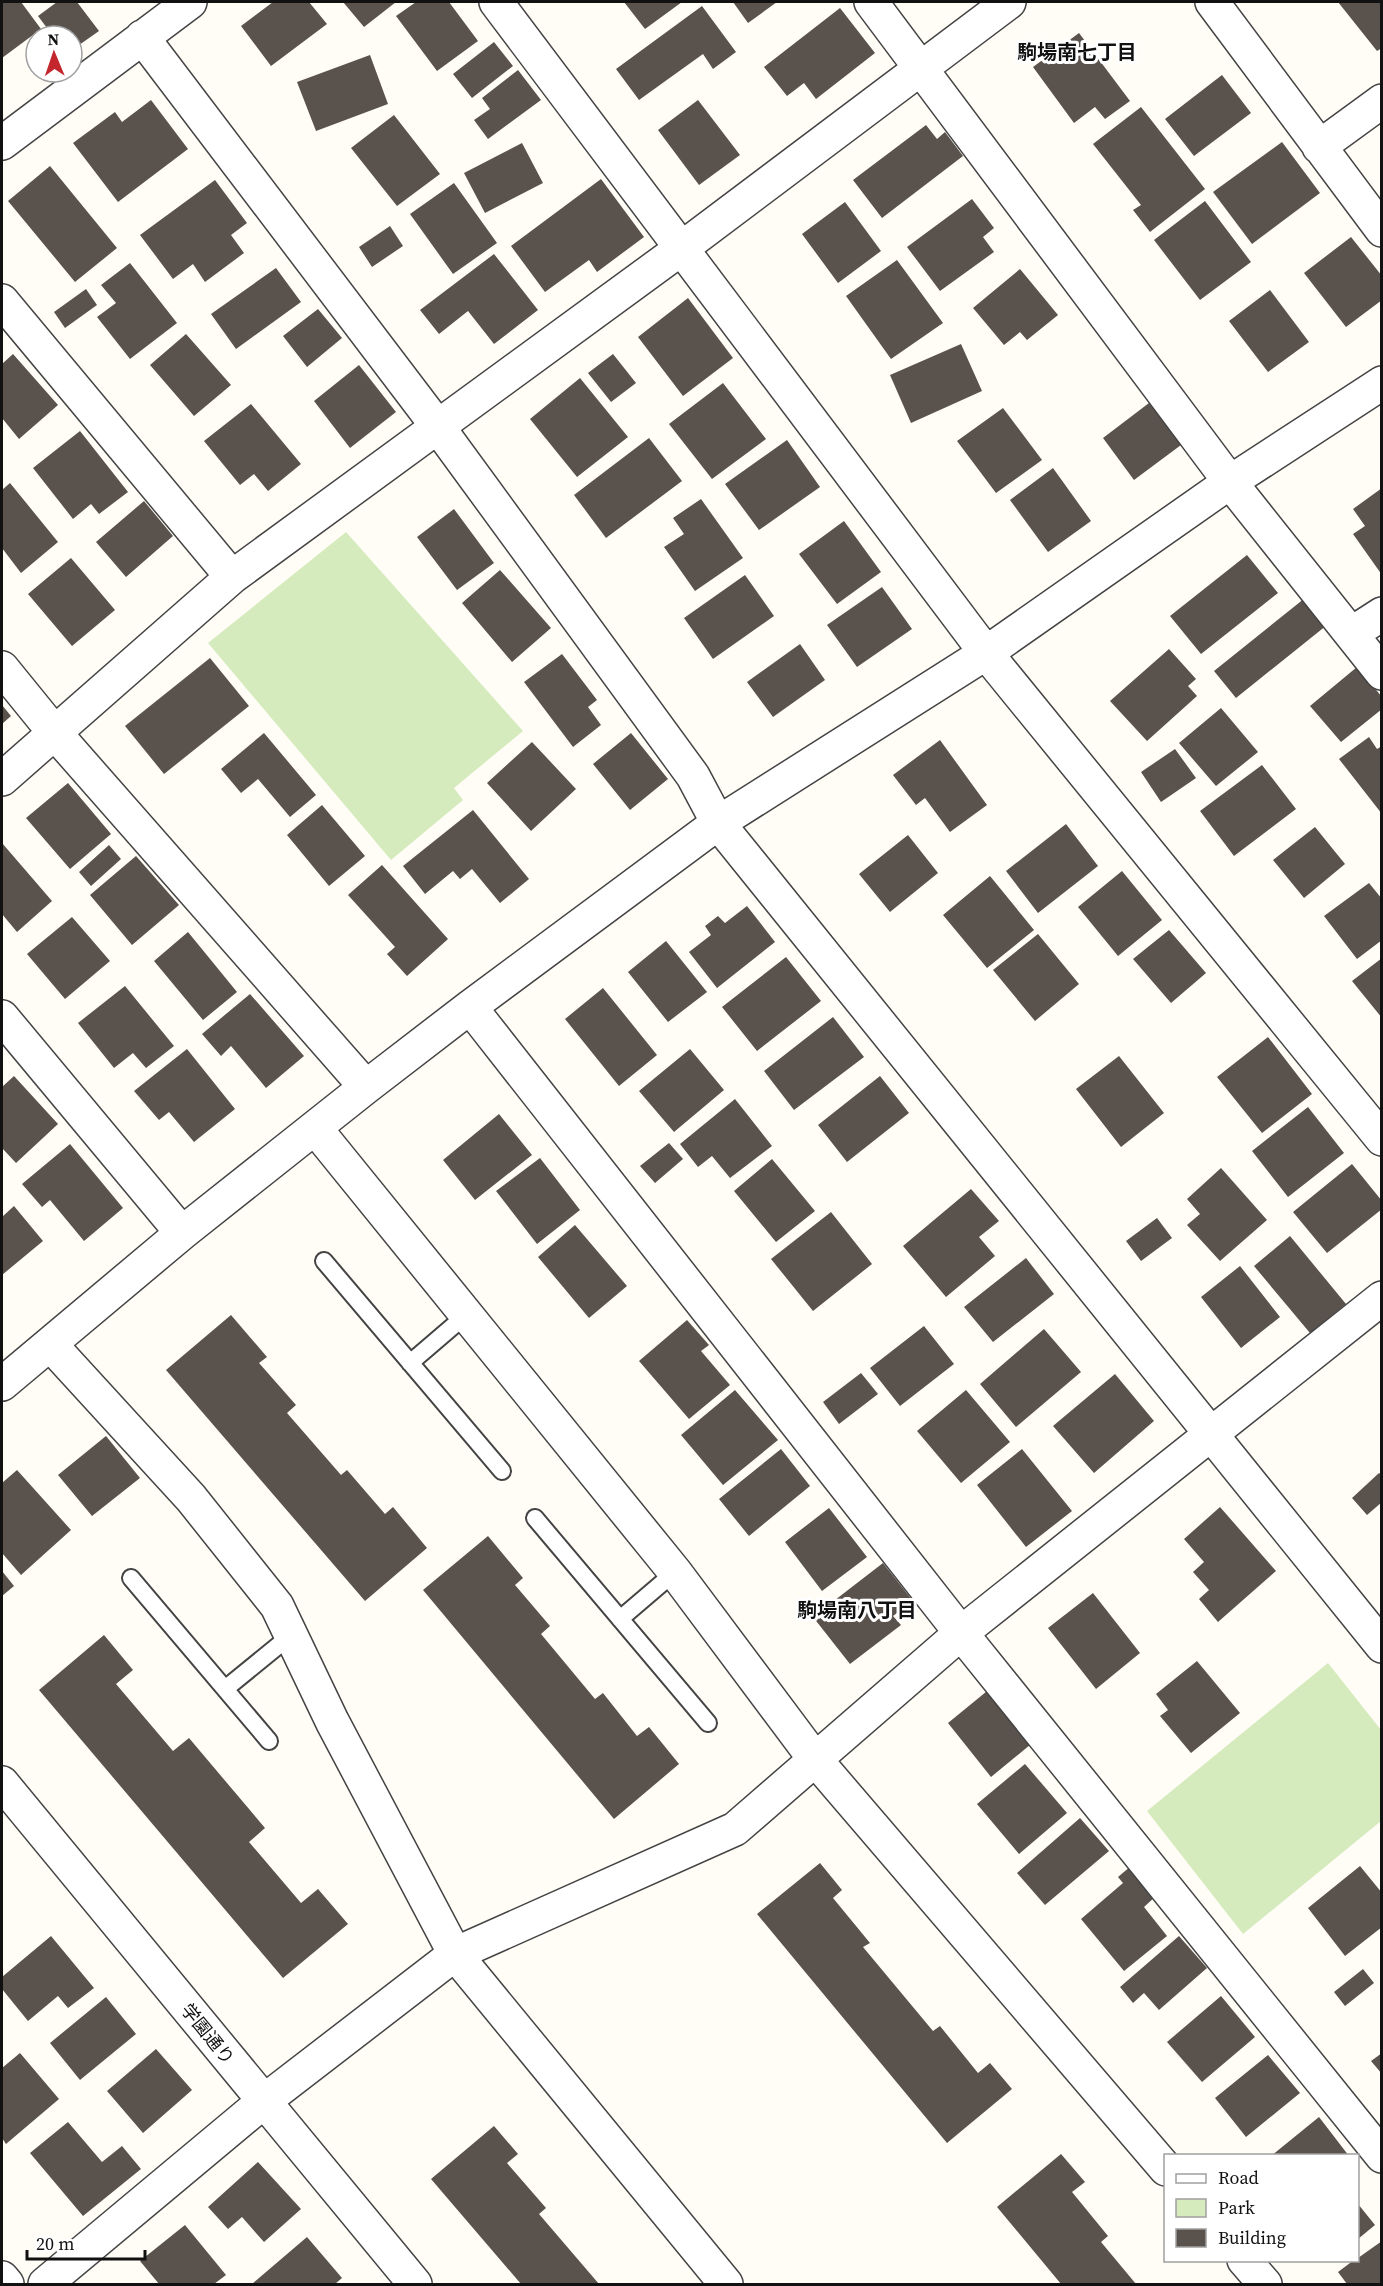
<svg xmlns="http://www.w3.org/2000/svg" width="1383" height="2286" viewBox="0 0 1383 2286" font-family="'Source Serif 4','Noto Sans JP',serif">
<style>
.green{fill:#d5ebbd}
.building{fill:#5a524d}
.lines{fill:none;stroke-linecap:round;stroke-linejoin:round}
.service-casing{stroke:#444;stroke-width:20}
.minor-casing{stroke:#444;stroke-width:36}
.tertiary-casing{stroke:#444;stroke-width:36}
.service{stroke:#fff;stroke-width:16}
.minor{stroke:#fff;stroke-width:33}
.tertiary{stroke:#fff;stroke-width:33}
.labels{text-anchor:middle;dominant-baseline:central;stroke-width:6;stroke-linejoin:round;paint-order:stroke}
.street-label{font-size:18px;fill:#111;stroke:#fff}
.neighbourhood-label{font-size:20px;font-weight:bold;fill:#111;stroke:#fff}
</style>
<rect width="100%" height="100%" fill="#fffdf5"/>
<path class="green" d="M 346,532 L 523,731 L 454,788 L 463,800 L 391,860 L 208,643 Z
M 1328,1663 L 1381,1730 L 1381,1821 L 1243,1934 L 1147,1811 Z"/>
<path class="building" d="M 2,2 L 21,2 L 41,29 L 2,58 Z
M 57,2 L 77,2 L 99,31 L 72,50 L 72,36 L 53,36 L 38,16 Z
M 273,2 L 309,2 L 327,24 L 271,66 L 241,26 Z
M 343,2 L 396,2 L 364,27 Z
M 416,2 L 449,2 L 478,41 L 437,71 L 396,16 Z
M 624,2 L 682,2 L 645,29 Z
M 733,2 L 777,2 L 748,23 Z
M 1338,2 L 1382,2 L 1382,48 L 1377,51 Z
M 702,6 L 736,52 L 713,69 L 703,54 L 639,100 L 616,69 Z
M 840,8 L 875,53 L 816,99 L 804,83 L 787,96 L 764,67 Z
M 1079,33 L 1130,101 L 1105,119 L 1095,107 L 1074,123 L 1033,67 Z
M 494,42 L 513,66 L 472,98 L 453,74 Z
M 370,55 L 388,104 L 316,131 L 297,82 Z
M 518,70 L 541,100 L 488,139 L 474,120 L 490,109 L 482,98 Z
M 1222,75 L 1251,113 L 1194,156 L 1165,119 Z
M 151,100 L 188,149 L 118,202 L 73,143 L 115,112 L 122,122 Z
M 698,100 L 740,155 L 699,185 L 658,130 Z
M 1141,107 L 1205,189 L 1150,232 L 1133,210 L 1141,205 L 1093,144 Z
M 394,115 L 440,174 L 397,206 L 351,148 Z
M 926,125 L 937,139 L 945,132 L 963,156 L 882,218 L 853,180 Z
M 1282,142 L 1320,193 L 1252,244 L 1213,192 Z
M 522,143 L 543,183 L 485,213 L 464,173 Z
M 50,166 L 117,248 L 75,282 L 8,201 Z
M 601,179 L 644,237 L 597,272 L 589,260 L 545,292 L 511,246 Z
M 215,180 L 247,223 L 231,235 L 244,253 L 205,282 L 193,264 L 173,279 L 140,235 Z
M 454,183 L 497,243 L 453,274 L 410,214 Z
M 972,199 L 994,228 L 983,237 L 994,252 L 940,291 L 907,247 Z
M 1205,201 L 1251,262 L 1200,300 L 1154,240 Z
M 845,202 L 881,251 L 838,283 L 802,234 Z
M 390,226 L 403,246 L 372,267 L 359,247 Z
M 1351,237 L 1382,276 L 1382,300 L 1346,327 L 1304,273 Z
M 494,254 L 538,310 L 494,344 L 468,311 L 439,334 L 420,310 Z
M 897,260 L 943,323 L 891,359 L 846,296 Z
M 130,263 L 177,323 L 130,359 L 97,317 L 116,303 L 101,285 Z
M 276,268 L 301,302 L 236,349 L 211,314 Z
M 1020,269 L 1058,315 L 1027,340 L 1020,332 L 1004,345 L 973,308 Z
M 86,289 L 97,305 L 65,328 L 54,312 Z
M 1270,290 L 1309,342 L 1268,372 L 1229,321 Z
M 688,298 L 733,358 L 683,396 L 638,337 Z
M 318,309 L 342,338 L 307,367 L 283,336 Z
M 186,334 L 231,385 L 194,416 L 150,365 Z
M 961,344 L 982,391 L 911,423 L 890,375 Z
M 13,354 L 58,405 L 19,439 L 2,418 L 2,364 Z
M 613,354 L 636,383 L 611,402 L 588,373 Z
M 359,365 L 396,412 L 350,448 L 314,401 Z
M 580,378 L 628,437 L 577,477 L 530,419 Z
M 723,383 L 766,439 L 712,479 L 669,424 Z
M 1149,403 L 1181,445 L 1134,480 L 1103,438 Z
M 251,404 L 301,464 L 268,491 L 254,474 L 240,485 L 204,441 Z
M 1003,408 L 1042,460 L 996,493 L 957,441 Z
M 80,431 L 128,492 L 99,514 L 91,504 L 73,519 L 33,468 Z
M 649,438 L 682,481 L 606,538 L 574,495 Z
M 787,440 L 820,487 L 759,530 L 725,484 Z
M 1053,468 L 1091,521 L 1048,552 L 1010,500 Z
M 10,483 L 58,542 L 21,573 L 2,548 L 2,490 Z
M 1382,488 L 1382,575 L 1353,534 L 1365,526 L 1353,509 Z
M 701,499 L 743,558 L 695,591 L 664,547 L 684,534 L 673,518 Z
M 144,501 L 173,536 L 126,577 L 96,542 Z
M 454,509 L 494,563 L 457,590 L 417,537 Z
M 844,521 L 881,572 L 837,604 L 799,554 Z
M 1247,555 L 1278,593 L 1201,654 L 1170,616 Z
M 71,558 L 115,610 L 72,646 L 28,594 Z
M 500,570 L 551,628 L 512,662 L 462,603 Z
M 745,575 L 774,616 L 713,659 L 684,618 Z
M 882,587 L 912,629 L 857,667 L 827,625 Z
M 1305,598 L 1327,625 L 1236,698 L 1214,671 Z
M 800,644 L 825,680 L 773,717 L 747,682 Z
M 1169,649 L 1196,679 L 1188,686 L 1197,696 L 1147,741 L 1110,701 Z
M 562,654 L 597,700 L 588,707 L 601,725 L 573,747 L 524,682 Z
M 210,658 L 249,706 L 164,774 L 125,726 Z
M 1357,667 L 1382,697 L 1382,709 L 1341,742 L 1310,706 Z
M 2,705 L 11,716 L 2,724 Z
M 1221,708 L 1258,752 L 1216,786 L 1179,743 Z
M 264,733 L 316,795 L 290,817 L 258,779 L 241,793 L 221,769 Z
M 631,733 L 668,779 L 630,810 L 593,764 Z
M 1369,737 L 1377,749 L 1382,746 L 1382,814 L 1339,759 Z
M 940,740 L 987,805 L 950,832 L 925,798 L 916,805 L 893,775 Z
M 532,742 L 576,789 L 531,831 L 487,783 Z
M 1175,749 L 1196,778 L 1161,802 L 1141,772 Z
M 1262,765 L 1296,809 L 1234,856 L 1200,811 Z
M 68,783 L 111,834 L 70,869 L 26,818 Z
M 322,805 L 365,856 L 329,886 L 287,835 Z
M 473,810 L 529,879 L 500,903 L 472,869 L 460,879 L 453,871 L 425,894 L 403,866 Z
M 1066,824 L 1098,866 L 1038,913 L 1006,871 Z
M 1315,827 L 1345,864 L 1304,898 L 1273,860 Z
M 908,835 L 938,873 L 890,912 L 859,874 Z
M 2,843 L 52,901 L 17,932 L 2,914 Z
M 109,845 L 121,859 L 91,886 L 79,872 Z
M 136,856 L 179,905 L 132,945 L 90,895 Z
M 382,865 L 448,939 L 407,976 L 387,954 L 395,947 L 348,895 Z
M 1122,871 L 1162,920 L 1118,956 L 1078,907 Z
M 990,876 L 1034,930 L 987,968 L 943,915 Z
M 1369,883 L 1382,899 L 1382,940 L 1357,959 L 1324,916 Z
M 747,906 L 775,942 L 717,988 L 689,952 L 711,935 L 705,926 L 718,916 L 725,923 Z
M 72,917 L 110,961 L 65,999 L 27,954 Z
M 1169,930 L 1206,973 L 1171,1003 L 1133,959 Z
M 188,932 L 237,992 L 203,1020 L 154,961 Z
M 1038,934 L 1079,984 L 1035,1021 L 993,970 Z
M 666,941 L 707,992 L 668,1022 L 628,972 Z
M 786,957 L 821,1001 L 757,1051 L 722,1007 Z
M 1382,958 L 1382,1018 L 1352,981 Z
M 125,986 L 174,1046 L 146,1068 L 133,1053 L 114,1068 L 78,1023 Z
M 603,988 L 657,1055 L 619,1086 L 565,1019 Z
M 250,994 L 304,1056 L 266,1088 L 231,1046 L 221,1056 L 202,1034 Z
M 833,1017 L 864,1057 L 794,1110 L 764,1071 Z
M 1268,1037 L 1312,1094 L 1262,1133 L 1217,1077 Z
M 187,1049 L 235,1109 L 194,1142 L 169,1112 L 159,1120 L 134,1091 Z
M 690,1049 L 724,1090 L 674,1132 L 639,1091 Z
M 1119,1056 L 1164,1113 L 1121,1147 L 1076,1089 Z
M 14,1076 L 58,1124 L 16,1163 L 2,1148 L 2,1087 Z
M 880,1076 L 909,1113 L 847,1162 L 818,1125 Z
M 735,1099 L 772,1146 L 730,1178 L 712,1156 L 698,1167 L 680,1144 Z
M 1308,1107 L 1344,1153 L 1288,1197 L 1252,1151 Z
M 499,1114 L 532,1155 L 475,1200 L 443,1160 Z
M 669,1143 L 683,1159 L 655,1183 L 640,1166 Z
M 70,1144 L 123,1208 L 84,1241 L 50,1200 L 42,1207 L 22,1184 Z
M 540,1158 L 580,1210 L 537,1244 L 496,1191 Z
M 772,1159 L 815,1211 L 776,1242 L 734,1191 Z
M 1352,1164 L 1382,1201 L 1382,1209 L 1327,1253 L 1293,1212 Z
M 1221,1168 L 1267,1220 L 1220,1261 L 1187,1225 L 1200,1214 L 1187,1199 Z
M 971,1189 L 999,1221 L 979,1237 L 995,1256 L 946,1297 L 903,1246 Z
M 14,1206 L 43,1241 L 2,1275 L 2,1217 Z
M 831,1212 L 872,1264 L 813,1311 L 771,1259 Z
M 1157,1218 L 1172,1238 L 1141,1261 L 1126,1241 Z
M 575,1225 L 627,1286 L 589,1318 L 538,1257 Z
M 1290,1236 L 1346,1304 L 1310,1333 L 1254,1266 Z
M 1026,1258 L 1054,1294 L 993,1342 L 964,1307 Z
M 1240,1266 L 1280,1317 L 1241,1348 L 1201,1297 Z
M 231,1315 L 267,1357 L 259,1363 L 296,1405 L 287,1413 L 341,1475 L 347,1470 L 385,1514 L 393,1507 L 427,1548 L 365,1601 L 166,1370 Z
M 687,1320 L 709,1345 L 701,1351 L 730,1385 L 689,1419 L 639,1361 Z
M 924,1326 L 954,1364 L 900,1406 L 870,1368 Z
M 1044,1329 L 1081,1372 L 1016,1427 L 980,1384 Z
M 861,1373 L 878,1394 L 839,1424 L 823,1402 Z
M 1115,1374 L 1154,1421 L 1094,1473 L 1053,1426 Z
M 735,1390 L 778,1440 L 723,1485 L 681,1435 Z
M 966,1390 L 1010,1442 L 961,1483 L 917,1431 Z
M 106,1436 L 140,1478 L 92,1516 L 58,1475 Z
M 781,1449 L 810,1486 L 749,1536 L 719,1499 Z
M 1022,1449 L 1072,1511 L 1026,1547 L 977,1485 Z
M 17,1470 L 71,1530 L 21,1575 L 2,1553 L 2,1483 Z
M 1379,1473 L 1382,1475 L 1382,1502 L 1367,1515 L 1352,1498 Z
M 1220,1507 L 1276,1571 L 1218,1622 L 1199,1599 L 1209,1590 L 1193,1572 L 1204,1562 L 1184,1539 Z
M 829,1508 L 867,1557 L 822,1591 L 785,1542 Z
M 488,1536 L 523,1578 L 515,1585 L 550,1626 L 541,1634 L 595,1699 L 603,1693 L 637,1736 L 649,1727 L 679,1764 L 614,1819 L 423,1590 Z
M 883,1563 L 913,1601 L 893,1616 L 901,1625 L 850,1664 L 813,1617 Z
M 2,1571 L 14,1586 L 2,1596 Z
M 1093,1593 L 1140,1653 L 1096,1689 L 1048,1628 Z
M 104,1635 L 133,1670 L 116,1684 L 173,1751 L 189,1738 L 265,1828 L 249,1842 L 301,1903 L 318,1889 L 348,1924 L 283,1978 L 39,1690 Z
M 1197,1661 L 1240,1713 L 1191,1753 L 1160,1716 L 1168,1710 L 1156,1694 Z
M 992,1687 L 1036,1740 L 991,1777 L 948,1723 Z
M 1025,1764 L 1067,1813 L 1019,1854 L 977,1804 Z
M 1080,1818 L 1109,1851 L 1045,1905 L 1017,1873 Z
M 820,1863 L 842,1890 L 833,1898 L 870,1943 L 863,1947 L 933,2031 L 940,2026 L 978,2073 L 990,2063 L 1012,2089 L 947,2143 L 757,1914 Z
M 1131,1866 L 1156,1896 L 1144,1907 L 1167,1936 L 1124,1971 L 1081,1919 L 1123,1883 L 1118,1877 Z
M 1360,1866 L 1382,1893 L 1382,1927 L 1345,1956 L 1308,1908 Z
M 51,1936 L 94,1988 L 68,2008 L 58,1996 L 28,2021 L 2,1989 L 2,1977 Z
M 1179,1936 L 1207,1968 L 1159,2010 L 1144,1993 L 1133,2003 L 1120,1987 Z
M 1363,1969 L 1374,1983 L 1345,2006 L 1334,1992 Z
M 1221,1996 L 1255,2037 L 1202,2082 L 1167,2042 Z
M 106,1997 L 136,2034 L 80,2080 L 50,2043 Z
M 156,2049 L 192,2090 L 143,2133 L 107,2091 Z
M 20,2053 L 59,2099 L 6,2144 L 2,2138 L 2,2068 Z
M 1382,2053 L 1382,2074 L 1371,2061 Z
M 1268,2055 L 1300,2093 L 1246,2137 L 1215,2098 Z
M 1319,2117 L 1349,2156 L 1271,2156 Z
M 68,2122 L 102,2162 L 122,2146 L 141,2169 L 83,2216 L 30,2153 Z
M 494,2126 L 518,2154 L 507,2163 L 546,2208 L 539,2214 L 599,2284 L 521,2284 L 431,2179 Z
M 1061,2154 L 1085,2182 L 1072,2192 L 1108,2236 L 1101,2242 L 1136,2284 L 1061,2284 L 997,2207 Z
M 258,2162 L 301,2209 L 264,2242 L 242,2217 L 228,2229 L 208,2207 Z
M 1358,2204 L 1375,2225 L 1358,2239 Z
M 185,2225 L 226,2275 L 214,2284 L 159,2284 L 140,2261 Z
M 307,2237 L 342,2278 L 335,2284 L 252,2284 Z
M 1382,2241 L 1382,2284 L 1347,2284 L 1338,2272 L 1354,2260 L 1358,2260 L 1358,2258 Z"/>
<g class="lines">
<defs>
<path id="service" d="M 324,1261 L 502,1471
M 410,1363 L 466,1315
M 535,1518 L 708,1723
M 131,1578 L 269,1741
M 620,1619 L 675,1572
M 225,1689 L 290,1636"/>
<path id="minor" d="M 496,2 L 986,653 L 1382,1139
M 871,2 L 1230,482 L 1382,673
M 1212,2 L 1382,230
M 142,37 L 438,427 L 693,776 L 718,823 L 1382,1646
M 2,143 L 190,2
M 1319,147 L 1382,101
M 2,301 L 232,577
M 1351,634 L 1382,614
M 2,668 L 54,732 L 366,1087
M 2,779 L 232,577 L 682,248 L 1009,2
M 470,1007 L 961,1633 L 1382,2156
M 2,1017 L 182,1233
M 315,1128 L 675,1572 L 814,1758 L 1166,2169
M 50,1344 L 191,1498 L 277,1606 L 332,1721 L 455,1954 L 726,2284
M 2,1384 L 182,1233 L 366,1087 L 470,1007 L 718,823 L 986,653 L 1230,482 L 1382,383
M 1244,2260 L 1265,2284
M 2,2278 L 7,2284
M 45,2284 L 263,2102 L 455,1954 L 735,1829 L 961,1633 L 1382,1298"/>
<path id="tertiary" d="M 2,1783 L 415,2284"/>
</defs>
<use href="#service" class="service-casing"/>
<use href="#minor" class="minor-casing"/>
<use href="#tertiary" class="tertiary-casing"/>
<use href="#service" class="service"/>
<use href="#minor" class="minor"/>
<use href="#tertiary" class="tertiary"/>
</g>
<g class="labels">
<g class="street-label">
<text transform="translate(208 2034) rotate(51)">学園通り</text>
</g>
<g class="neighbourhood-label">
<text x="1077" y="52">駒場南七丁目</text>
<text x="857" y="1610">駒場南八丁目</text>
</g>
</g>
<rect width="1383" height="2286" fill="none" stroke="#111111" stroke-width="6"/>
<rect x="1164" y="2154" width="195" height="108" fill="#ffffff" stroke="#a0a0a0" stroke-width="1.5"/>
<rect x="1176" y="2174" width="30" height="9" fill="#ffffff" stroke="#a0a0a0" stroke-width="1.5"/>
<text x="1218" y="2184" font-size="18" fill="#111111">Road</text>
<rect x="1176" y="2199" width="30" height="18" fill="#d5ebbd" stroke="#a0a0a0" stroke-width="1.5"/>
<text x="1218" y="2214" font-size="18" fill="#111111">Park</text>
<rect x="1176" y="2229" width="30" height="18" fill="#5a524d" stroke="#a0a0a0" stroke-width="1.5"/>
<text x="1218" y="2244" font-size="18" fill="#111111">Building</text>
<g transform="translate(54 54) rotate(358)"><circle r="28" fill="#ffffff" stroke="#a0a0a0" stroke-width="1.5"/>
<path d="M0-4.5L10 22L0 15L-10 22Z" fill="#c4262e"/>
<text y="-9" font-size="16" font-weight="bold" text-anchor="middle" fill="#111111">N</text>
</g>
<path d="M27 2250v9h118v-9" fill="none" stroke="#111111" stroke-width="3"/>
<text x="36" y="2250" font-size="18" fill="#111111" stroke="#ffffff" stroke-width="4.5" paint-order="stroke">20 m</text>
</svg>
